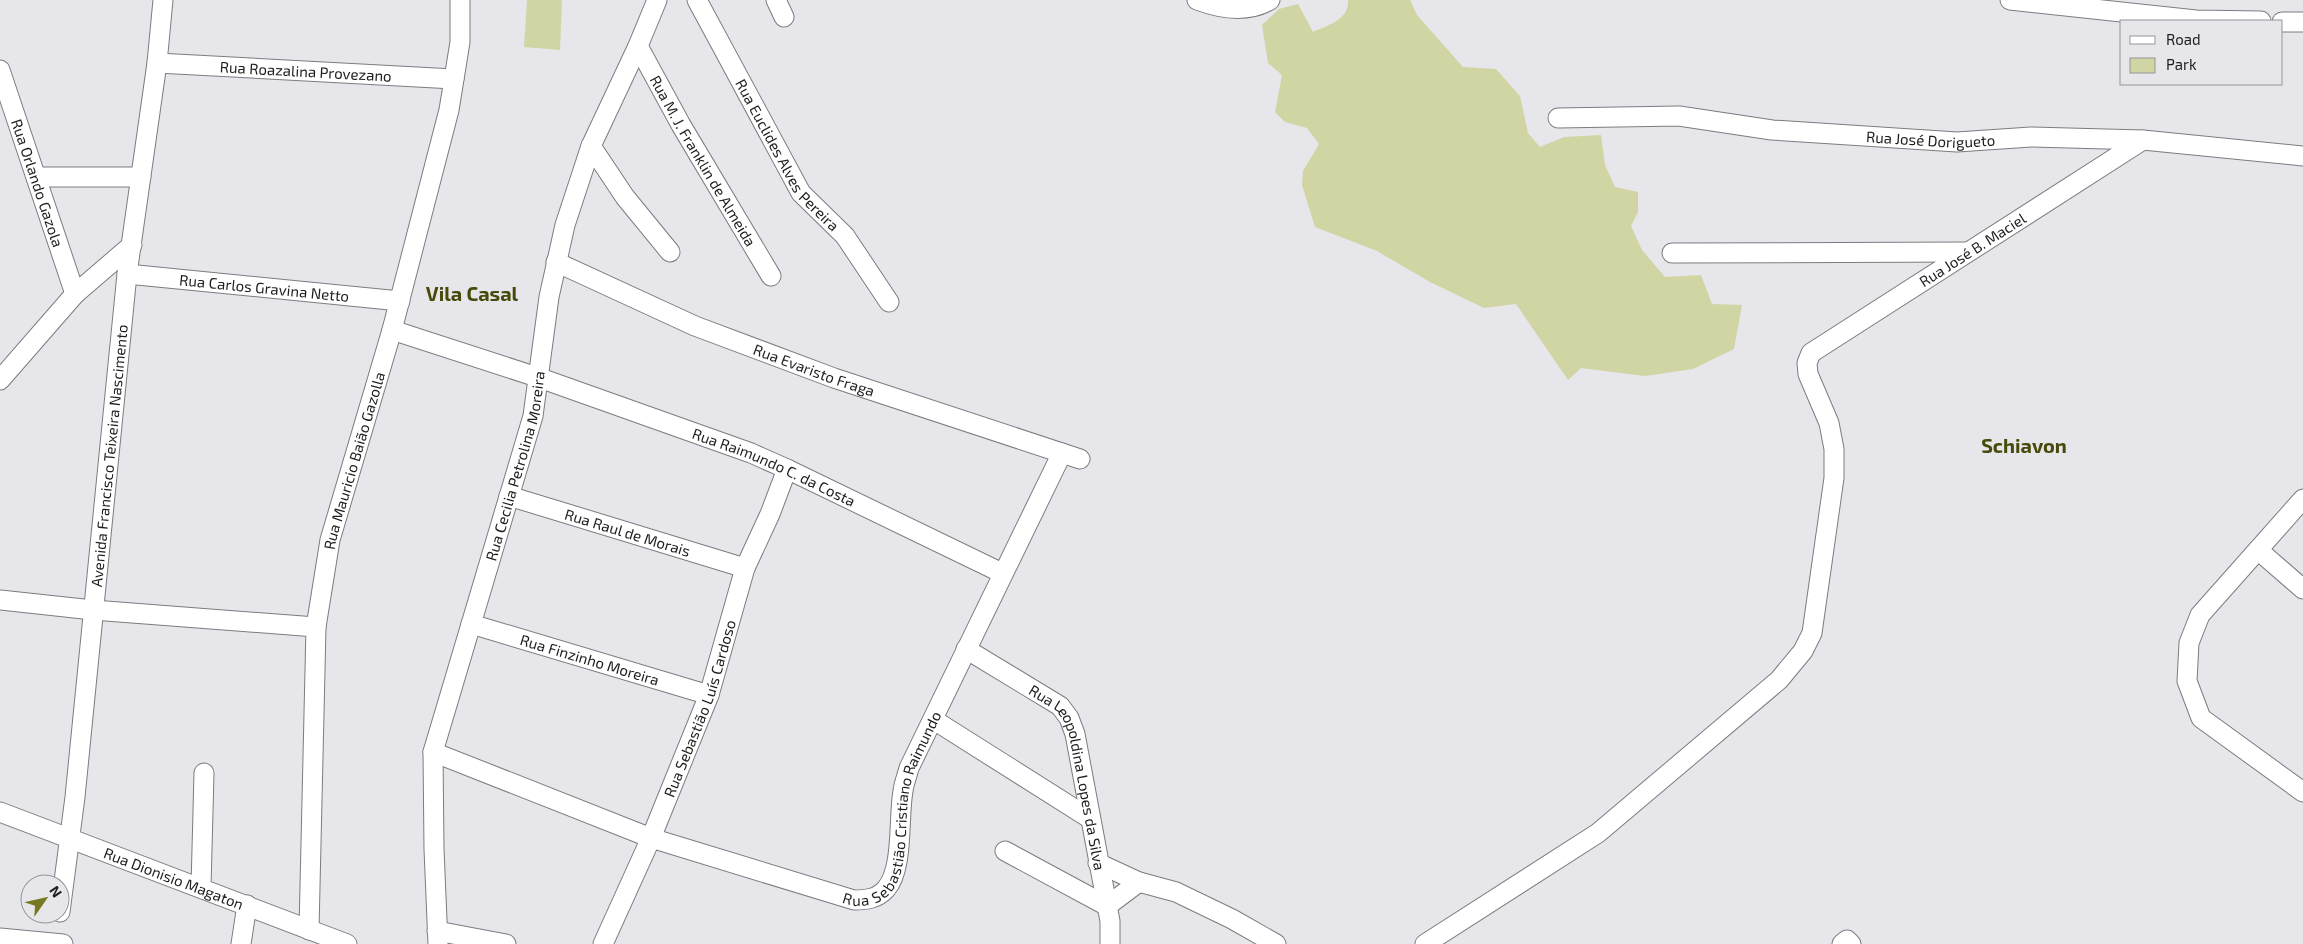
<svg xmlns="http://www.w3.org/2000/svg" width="2303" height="944" viewBox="0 0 2303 944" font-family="'Exo 2',sans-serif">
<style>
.green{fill:#d1d5a3}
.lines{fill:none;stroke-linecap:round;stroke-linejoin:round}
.minor-casing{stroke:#7c7c80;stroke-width:21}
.minor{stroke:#fff;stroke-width:19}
.labels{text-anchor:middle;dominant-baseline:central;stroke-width:5;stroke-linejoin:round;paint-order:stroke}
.street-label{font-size:15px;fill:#1d1d1e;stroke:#e7e6eb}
.district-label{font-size:20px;font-weight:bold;fill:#484a0c;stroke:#e7e6eb}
</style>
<rect width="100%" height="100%" fill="#e7e6eb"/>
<path class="green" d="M 527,0 L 562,0 L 560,50 L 524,47 Z
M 1348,0 L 1410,0 L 1417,15 L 1463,67 L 1496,69 L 1520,96 L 1528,133 L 1540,147 L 1564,137 L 1601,135 L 1605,165 L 1615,187 L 1638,192 L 1638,212 L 1631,226 L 1642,250 L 1665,277 L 1701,275 L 1712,304 L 1742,305 L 1734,349 L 1693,369 L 1645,376 L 1581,368 L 1568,380 L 1516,304 L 1484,308 L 1430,282 L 1377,251 L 1315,227 L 1302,185 L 1303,171 L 1319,144 L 1307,128 L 1285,122 L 1275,112 L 1282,75 L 1268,63 L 1262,25 L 1279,9 L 1298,4 L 1313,32 C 1327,26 1350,19 1348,0 Z"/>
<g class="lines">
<defs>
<g id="minor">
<path id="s1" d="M 697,0 L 801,193 L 845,236 L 889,302"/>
<path d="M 776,0 L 784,17"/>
<path d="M 1197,0 C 1221,9 1248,13 1270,0"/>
<path d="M 2010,0 L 2196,20 L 2261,21"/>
<path d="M 2282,22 L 2303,22"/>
<path id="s2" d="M 638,46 L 681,125 L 771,276"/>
<path id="s3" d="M 157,63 L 454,79"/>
<path id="s4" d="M 0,70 L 75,294"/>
<path id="s5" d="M 1558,118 L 1679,116 L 1772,130 L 1957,142 L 2031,137 L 2143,140 L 2303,156"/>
<path d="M 591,146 L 625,197 L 670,252"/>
<path d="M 36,177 L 141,177"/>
<path d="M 1672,253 L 1966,252"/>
<path id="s6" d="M 556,262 L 695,326 L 834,378 L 1080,459"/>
<path id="s7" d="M 127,274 L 400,301"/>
<path id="s8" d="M 392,330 L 540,378 L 751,453 L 787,469 L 1002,573"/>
<path d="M 0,380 L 75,294 L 132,245"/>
<path id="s9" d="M 509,496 L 745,568"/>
<path d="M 2303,499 L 2200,615 L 2189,643 L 2187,681 L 2201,718 L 2303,792"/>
<path d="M 2258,550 L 2303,589"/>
<path d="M 0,600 L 93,610 L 316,627"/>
<path id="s10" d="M 471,624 L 709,695"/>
<path id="s11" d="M 966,649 L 1060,706 L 1069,718 L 1075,734 L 1110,921 L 1110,944"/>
<path d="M 934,720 L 1089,818"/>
<path id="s12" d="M 433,752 L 651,838 L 854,900 C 866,900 877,899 886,889 C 904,868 898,818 903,791 C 904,783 907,776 909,768 L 1062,453"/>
<path id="s13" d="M 0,812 L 347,944"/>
<path d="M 1005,851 L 1107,906 L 1139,882"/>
<path d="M 1098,863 L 1139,882 L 1176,892 L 1232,919 L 1276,944"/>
<path d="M 201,887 L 204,773"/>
<path id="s14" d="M 60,912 L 75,797 L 127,274 L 157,63 L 163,0"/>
<path id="s15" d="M 309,930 L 316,627 L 330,540 L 392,330 L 449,110 L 460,42 L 460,0"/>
<path d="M 437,931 L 506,944"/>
<path d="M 0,938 L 63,944"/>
<path d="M 241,944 L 247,905"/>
<path id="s16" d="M 438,944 L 434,849 L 433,752 L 533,416 L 549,297 L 565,225 L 591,146 L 638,46 L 657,0"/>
<path id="s17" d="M 603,944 L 651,838 L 709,695 L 745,568 L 770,514 L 787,469"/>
<path id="s18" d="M 1425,944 L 1598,833 L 1779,680 L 1803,651 L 1812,633 L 1834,478 L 1834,449 L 1829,423 L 1808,374 L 1807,363 L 1811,353 L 2143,140"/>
<path d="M 1842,944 L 1847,940 L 1851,944"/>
</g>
</defs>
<use href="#minor" class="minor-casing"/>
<use href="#minor" class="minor"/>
</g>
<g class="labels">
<g class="street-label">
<text stroke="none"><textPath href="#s3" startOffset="149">Rua Roazalina Provezano</textPath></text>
<text stroke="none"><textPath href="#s5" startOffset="374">Rua José Dorigueto</textPath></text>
<text stroke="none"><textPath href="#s1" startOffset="180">Rua Euclides Alves Pereira</textPath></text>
<text stroke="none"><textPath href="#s2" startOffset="132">Rua M. J. Franklin de Almeida</textPath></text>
<text stroke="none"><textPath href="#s4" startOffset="119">Rua Orlando Gazola</textPath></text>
<text stroke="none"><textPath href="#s18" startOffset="979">Rua José B. Maciel</textPath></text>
<text stroke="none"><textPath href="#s7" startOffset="138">Rua Carlos Gravina Netto</textPath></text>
<text stroke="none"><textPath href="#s6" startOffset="280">Rua Evaristo Fraga</textPath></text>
<text stroke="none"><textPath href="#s14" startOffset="459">Avenida Francisco Teixeira Nascimento</textPath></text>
<text stroke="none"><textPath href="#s15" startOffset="474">Rua Mauricio Baião Gazolla</textPath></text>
<text stroke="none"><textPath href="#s16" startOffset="490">Rua Cecilia Petrolina Moreira</textPath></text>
<text stroke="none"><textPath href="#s8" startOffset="406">Rua Raimundo C. da Costa</textPath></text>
<text stroke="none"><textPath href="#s9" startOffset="124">Rua Raul de Morais</textPath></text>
<text stroke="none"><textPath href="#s10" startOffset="124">Rua Finzinho Moreira</textPath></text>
<text stroke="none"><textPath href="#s17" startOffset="255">Rua Sebastião Luís Cardoso</textPath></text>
<text stroke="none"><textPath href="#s11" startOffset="178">Rua Leopoldina Lopes da Silva</textPath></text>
<text stroke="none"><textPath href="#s12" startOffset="552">Rua Sebastião Cristiano Raimundo</textPath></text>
<text stroke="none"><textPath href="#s13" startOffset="186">Rua Dionisio Magaton</textPath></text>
</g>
<g class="district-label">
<text x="472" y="293">Vila Casal</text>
<text x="2024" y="445">Schiavon</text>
</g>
</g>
<rect x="2120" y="20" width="162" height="65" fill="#e7e6eb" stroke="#969699"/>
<rect x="2130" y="36" width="25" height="8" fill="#ffffff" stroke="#969699"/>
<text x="2166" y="45" font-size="15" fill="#1d1d1e">Road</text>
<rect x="2130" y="58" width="25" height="15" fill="#d1d5a3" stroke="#969699"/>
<text x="2166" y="70" font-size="15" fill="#1d1d1e">Park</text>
<g transform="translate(45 899) rotate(56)"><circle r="24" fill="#e7e6eb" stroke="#969699"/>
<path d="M0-4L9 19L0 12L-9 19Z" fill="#767921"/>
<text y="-8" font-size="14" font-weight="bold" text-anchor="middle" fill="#1d1d1e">N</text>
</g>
</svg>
